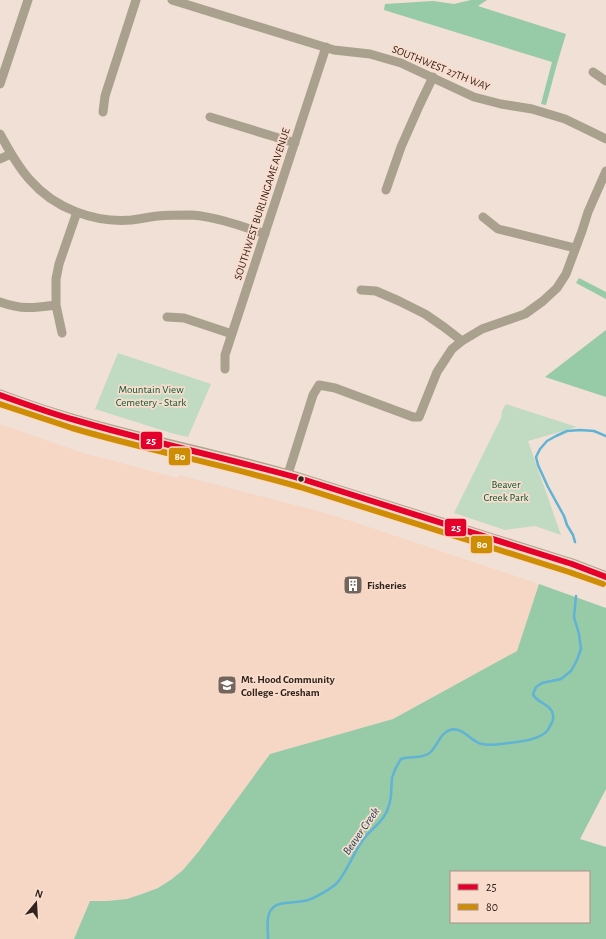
<svg xmlns="http://www.w3.org/2000/svg" width="606" height="939" viewBox="0 0 606 939" font-family="'Alegreya Sans',sans-serif">
<style>
.built{fill:#f6d7c5}
.green{fill:#c1dac2}
.forest{fill:#97caa6;fill-rule:evenodd}
.lines{fill:none;stroke-linecap:round;stroke-linejoin:round}
.stream{stroke:#60b3d5;stroke-width:2.5}
.minor{stroke:#a9a18d;stroke-width:9}
.major{stroke:#afa492;stroke-width:11}
.bus-1-casing{stroke:#fadccc;stroke-width:9}
.bus-2-casing{stroke:#fadccc;stroke-width:9}
.bus-1{stroke:#e4002b;stroke-width:6}
.bus-2{stroke:#cf8c05;stroke-width:6}
.bus-dot{fill:#30231b;stroke:#fadccc;stroke-width:1.5}
.labels{text-anchor:middle;dominant-baseline:central;stroke-width:3.5;stroke-linejoin:round;paint-order:stroke}
.street-label{font-size:11px;fill:#30231b;stroke:#fadccc}
.park-label{font-size:11px;fill:#055935;stroke:#fadccc}
.poi-label{font-size:11px;font-weight:bold;fill:#30231b;stroke:#fadccc;text-anchor:start}
.water-label{font-size:12px;font-style:italic;fill:#0e3f55;stroke:#fadccc}
.line-badge{stroke:#fadccc;stroke-width:1.5}
.badge-label{font-size:11px;text-anchor:middle;font-weight:bold;fill:#fff}
</style>
<rect width="100%" height="100%" fill="#f0e0d6"/>
<path class="built" d="M 0,424 L 80,452 L 110,460 L 178,478 L 179,475 L 318,511 L 354,522 L 539,584 L 517,651 L 393,719 L 270,754 L 199,851 L 183,870 L 172,879 L 158,888 L 142,894 L 127,899 L 107,901 L 90,901 L 74,939 L 0,939 Z"/>
<path class="green" d="M 118,353 L 211,384 L 188,437 L 171,433 L 95,409 Z
M 506,404 L 577,427 L 528,441 L 561,535 L 535,526 L 505,530 L 454,513 L 501,418 L 502,411 Z"/>
<path class="forest" d="M 471,0 L 487,0 L 478,6 L 566,34 L 557,64 L 546,105 L 541,104 L 552,62 L 384,10 L 385,4 L 433,1 L 454,4 Z
M 579,278 L 606,292 L 606,299 L 576,283 Z
M 606,330 L 606,397 L 545,377 Z
M 539,584 L 606,608 L 606,789 L 580,839 L 606,847 L 606,939 L 74,939 L 90,901 L 107,901 L 127,899 L 142,894 L 158,888 L 172,879 L 183,870 L 199,851 L 270,754 L 393,719 L 517,651 ZM 451,872 L 589,872 L 589,922 L 451,922 Z"/>
<g class="lines">
<path class="stream" d="M 575,542 L 573,535 L 567,525 L 564,516 L 548,487 L 538,465 L 536,457 L 540,449 L 547,441 L 556,436 L 567,431 L 580,430 L 594,431 L 606,436
M 268,939 C 268,932 267,924 268,918 C 271,897 294,905 308,900 C 315,898 332,888 337,883 C 349,869 354,850 366,836 C 375,826 386,819 389,805 C 392,797 391,787 392,778 C 394,771 397,765 401,759 C 410,756 419,759 428,754 C 437,749 439,733 450,730 C 463,726 471,742 482,744 C 491,746 500,744 509,743 C 520,742 539,740 547,731 C 548,730 549,728 550,726 C 552,723 554,719 553,715 C 552,704 536,703 533,694 L 536,687 L 542,683 L 561,679 L 571,671 L 577,660 L 581,649 L 579,634 L 574,617 L 576,596"/>
<path class="minor" d="M 172,0 L 334,50 L 370,54 L 401,63 L 474,97 L 501,104 L 532,109 L 565,119 L 594,133 L 606,139
M 593,72 L 606,81
M 0,84 L 28,0
M 103,112 L 105,96 L 136,0
M 210,117 L 295,143
M 0,134 C 9,150 17,166 30,180 C 54,208 94,223 131,220 C 140,219 149,217 158,216 C 169,215 181,215 192,215 C 217,217 241,226 265,234
M 0,159 L 11,154
M 386,190 L 401,147 L 420,104 L 433,77
M 483,217 L 498,229 L 575,248
M 361,290 L 376,291 L 399,301 L 425,314 L 444,327 L 462,341
M 0,302 C 22,310 34,308 56,305
M 167,317 L 184,318 L 232,334
M 62,333 L 56,305 L 56,279 L 59,264 L 77,212
M 225,369 L 225,355 L 326,47
M 288,474 L 313,395 L 319,385 L 335,388 L 413,417 L 419,417 L 437,372 L 452,349 L 462,341 L 482,329 L 525,314 L 543,301 L 557,288 L 566,274 L 582,231 L 588,212 L 606,171"/>
<path class="major" d="M 0,395 C 98,433 202,449 302,479 L 572,564 L 606,577"/>
<defs>
<path id="bus-1" d="M 0,395 C 25,404 50,413 75,420 C 150,442 227,458 302,479 L 572,564 L 606,577"/>
<path id="bus-2" d="M 0,404 C 24,412 48,420 72,428 C 147,450 224,465 300,487 L 569,572 L 603,584"/>
</defs>
<use href="#bus-1" class="bus-1-casing"/>
<use href="#bus-2" class="bus-2-casing"/>
<use href="#bus-1" class="bus-1"/>
<use href="#bus-2" class="bus-2"/>
</g>
<defs>
<symbol id="building-square" viewBox="-11 -11 22 22"><rect x="-9" y="-9" width="18" height="18" rx="4" fill="#73655c" stroke="#fadccc"/><path d="M-4-6H4V6H1V3H-1V6H-4ZM-2.5-4.3h1.7v1.8h-1.7ZM.8-4.3h1.7v1.8H.8ZM-2.5-1h1.7V.8h-1.7ZM.8-1h1.7V.8H.8Z" fill="#fff"/></symbol>
<symbol id="university-square" viewBox="-11 -11 22 22"><rect x="-9" y="-9" width="18" height="18" rx="4" fill="#73655c" stroke="#fadccc"/><path d="M0-5L7-2L0 1L-7-2ZM-4 1L0 2.5L4 1V4Q0 6-4 4Z" fill="#fff"/></symbol>
</defs>
<g fill-rule="evenodd">
<use href="#building-square" x="342" y="574" width="22" height="22"/>
<use href="#university-square" x="216" y="674" width="22" height="22"/>
</g>
<circle class="bus-dot" cx="301" cy="479" r="3.5"/>
<g class="labels">
<g class="street-label">
<text transform="translate(441 68) rotate(22)">SOUTHWEST 27TH WAY</text>
<text transform="translate(262 204) rotate(-72)">SOUTHWEST BURLINGAME AVENUE</text>
</g>
<g class="park-label">
<text x="151" y="389">Mountain View<tspan x="151" dy="13">Cemetery - Stark</tspan></text>
<text x="506" y="484">Beaver<tspan x="506" dy="13">Creek Park</tspan></text>
</g>
<g class="poi-label">
<text x="367" y="585">Fisheries</text>
<text x="241" y="679">Mt. Hood Community<tspan x="241" dy="13">College - Gresham</tspan></text>
</g>
<g class="water-label">
<text transform="translate(361 831) rotate(-55)">Beaver Creek</text>
</g>
</g>
<g class="line-badge">
<rect x="140" y="431" width="23" height="19" rx="4" fill="#e4002b"/>
<rect x="168" y="447" width="23" height="19" rx="4" fill="#cf8c05"/>
<rect x="444" y="518" width="23" height="19" rx="4" fill="#e4002b"/>
<rect x="470" y="535" width="23" height="19" rx="4" fill="#cf8c05"/>
</g>
<g class="badge-label">
<text x="151" y="444">25</text>
<text x="180" y="460">80</text>
<text x="456" y="531">25</text>
<text x="482" y="548">80</text>
</g>
<rect x="450" y="871" width="140" height="52" fill="#fadccc" stroke="#a99285"/>
<rect x="458" y="884" width="20" height="6" fill="#e4002b" stroke="#a99285"/>
<text x="486" y="891" font-size="12" fill="#30231b">25</text>
<rect x="458" y="904" width="20" height="6" fill="#cf8c05" stroke="#a99285"/>
<text x="486" y="911" font-size="12" fill="#30231b">80</text>
<g transform="translate(36 903) rotate(18)" stroke="#fadccc" stroke-width="3" paint-order="stroke">
<path d="M0-3L7 15L0 10L-7 15Z" fill="#30231b"/>
<text y="-6" font-size="11" font-weight="bold" text-anchor="middle" fill="#30231b">N</text>
</g>
</svg>
